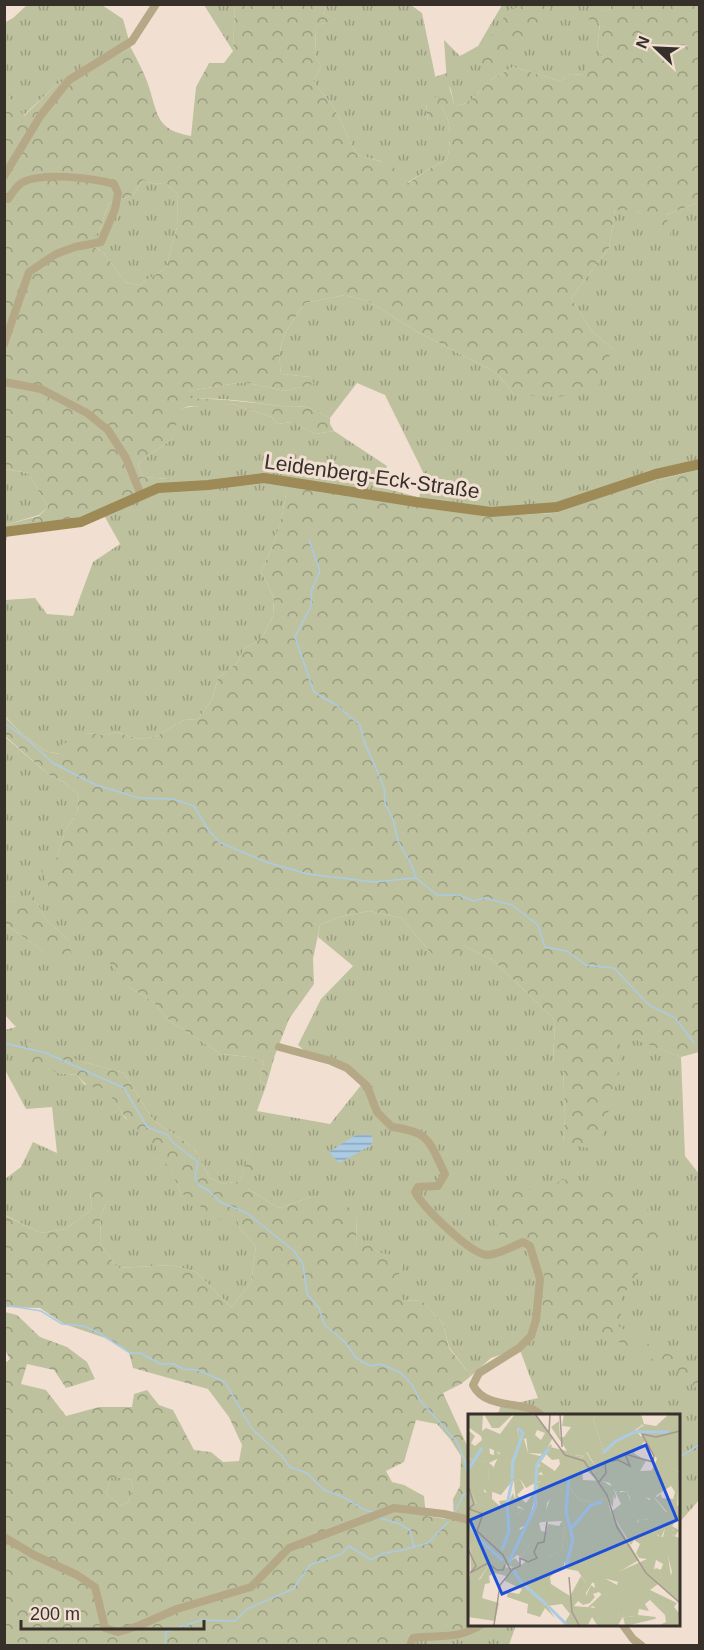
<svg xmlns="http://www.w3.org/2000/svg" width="704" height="1650" viewBox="0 0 704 1650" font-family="Helvetica,sans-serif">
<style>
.grass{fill:url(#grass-tufts)}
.forest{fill:url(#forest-crowns);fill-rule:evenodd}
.water{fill:url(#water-rules)}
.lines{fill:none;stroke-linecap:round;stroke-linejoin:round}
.stream{stroke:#abcbe4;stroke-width:1.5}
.street{stroke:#b5a886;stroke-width:8}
.secondary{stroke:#9d8a56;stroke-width:10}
.labels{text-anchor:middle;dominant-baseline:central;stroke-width:6;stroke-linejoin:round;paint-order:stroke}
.street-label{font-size:21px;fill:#362f2a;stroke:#f1e0d2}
.inset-river{fill:none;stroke:#abcbe4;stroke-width:3}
.inset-road{fill:none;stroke:#a6998f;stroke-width:1.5}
.view{fill:#1d4ed8;fill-opacity:0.15;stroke:#1d4ed8;stroke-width:3}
.inset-edge{fill:none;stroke:#362f2a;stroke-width:3}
</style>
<defs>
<pattern id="grass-tufts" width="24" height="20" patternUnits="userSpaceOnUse" patternTransform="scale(1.5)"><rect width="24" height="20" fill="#bec19e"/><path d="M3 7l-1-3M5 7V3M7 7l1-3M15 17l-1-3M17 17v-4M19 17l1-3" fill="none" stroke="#9b9d81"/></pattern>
<pattern id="forest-crowns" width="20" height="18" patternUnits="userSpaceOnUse" patternTransform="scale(1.5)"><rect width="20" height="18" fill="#bec19e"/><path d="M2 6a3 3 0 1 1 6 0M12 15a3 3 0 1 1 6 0" fill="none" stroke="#9b9d81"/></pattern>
<pattern id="water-rules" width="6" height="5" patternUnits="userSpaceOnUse" patternTransform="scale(1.5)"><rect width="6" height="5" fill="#abcbe4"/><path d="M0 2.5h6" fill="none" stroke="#8ca5b9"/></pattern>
</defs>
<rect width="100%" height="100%" fill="#f1e0d2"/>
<path class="grass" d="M 27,5 L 102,5 L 123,19 L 131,48 L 56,85 L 23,116 L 5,92 L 4,23 L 13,18 Z
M 204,5 L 237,5 L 235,6 L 233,51 Z
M 326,5 L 411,5 L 422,13 L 440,99 L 421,101 L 426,104 L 428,121 L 433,127 L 437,105 L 441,106 C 453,124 451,140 447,160 L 429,169 L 407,183 L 380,161 L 357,155 L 333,106 L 313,81 L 321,66 L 315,55 L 316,26 L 336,19 L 324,14 Z
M 502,5 L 611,5 L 610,11 L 590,8 L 600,23 L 597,47 L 604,59 L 583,75 L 571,74 L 560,81 L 513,67 C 506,71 499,75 492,79 C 480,88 471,107 454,105 L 451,90 L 447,83 L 444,40 L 460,56 L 478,46 Z
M 143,180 L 155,184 L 164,183 L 178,194 L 177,227 L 166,268 L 139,285 L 125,282 L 104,253 L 85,240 L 99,232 L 108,204 L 133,195 Z
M 699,202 L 699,469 L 619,491 L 555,513 L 489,516 L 418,507 L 423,472 L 385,395 L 357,383 L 330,418 C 323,415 316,410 309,408 C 300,405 290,407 281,406 C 250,402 220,397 189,399 L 189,391 L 244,382 L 285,391 L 313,384 L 311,377 L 281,374 C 276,340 287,330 305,303 L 345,295 L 368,301 L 416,331 L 497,373 L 514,395 L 612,349 L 591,330 L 571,298 L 609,248 L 615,210 L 633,210 L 648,217 L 666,215 Z
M 232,404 L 272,417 L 277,424 L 292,422 L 315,434 L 334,431 L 387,466 L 380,487 L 371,499 L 287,488 C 282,521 277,540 261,571 L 274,598 L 273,616 L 262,638 L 244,649 L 237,663 L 218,678 L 212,700 L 198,719 L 184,720 L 155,737 L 139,739 L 116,732 L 104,735 L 86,733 L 60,754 L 45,751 L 21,733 L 5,716 L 5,600 L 35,598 L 47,614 L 73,616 L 93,562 L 120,544 L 106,519 L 168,479 L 142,477 L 138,463 L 172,439 L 180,409 C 196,404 215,407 232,404 Z
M 4,469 L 28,473 L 48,507 L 39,515 L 5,525 Z
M 4,736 L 49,775 L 64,782 L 79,795 L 77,814 L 66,829 L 56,859 L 129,987 L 153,1002 L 170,1021 L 221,1054 L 250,1057 L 264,1062 L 260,1080 L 266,1086 L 257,1111 L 330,1124 L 362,1084 L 345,1068 L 312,1057 L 298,1045 L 321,999 L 353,966 L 318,937 L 320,925 L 339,917 L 369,911 L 401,918 L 431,953 L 463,945 L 494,961 L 555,1020 L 553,1063 L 563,1064 L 565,1118 L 563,1143 L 620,1069 L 620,1033 L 681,1057 L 685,1156 L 700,1175 L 700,1499 L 679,1523 L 678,1416 L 487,1416 L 499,1412 L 500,1407 L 538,1398 L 518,1345 L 506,1353 L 491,1358 L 471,1376 L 449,1347 L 443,1323 L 422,1301 L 403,1300 L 392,1288 L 403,1265 L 378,1252 L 370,1246 L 356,1244 L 357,1216 L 314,1196 L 279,1208 L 248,1189 L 250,1152 L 240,1181 L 224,1184 L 210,1178 L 193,1147 L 153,1120 L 124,1073 L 80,1061 L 22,1057 L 58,1073 L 77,1075 L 84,1084 L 106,1087 L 125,1118 L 156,1145 L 156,1158 L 169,1165 L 181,1193 L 237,1219 L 240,1229 L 256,1246 L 251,1283 L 231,1307 L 196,1272 L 172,1265 L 117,1268 L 100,1243 L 101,1214 L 106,1204 L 90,1191 L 92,1209 L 66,1229 L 41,1233 L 5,1215 L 5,1179 L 21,1167 L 33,1142 L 57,1153 L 52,1107 L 26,1109 L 5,1070 L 5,1030 L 16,1027 L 5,1015 L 5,924 L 43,951 L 68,940 L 46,919 L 32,895 L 5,903 Z
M 111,1478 L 122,1478 L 131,1480 L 133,1490 L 128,1502 L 120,1506 L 106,1493 Z
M 473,1625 L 516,1625 L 509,1645 L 405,1646 L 405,1636 L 453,1632 Z"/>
<path class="forest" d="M 237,4 L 326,5 L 324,14 L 337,19 L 316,26 L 315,55 L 321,66 L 313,81 L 333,106 L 357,155 C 378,161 397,163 408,183 L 429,169 L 447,160 C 451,140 453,124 441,106 L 437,106 L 438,121 L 433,127 L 439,136 L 433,141 L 422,132 L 422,124 L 428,121 L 426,104 L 420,101 L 432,95 L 440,99 L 434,77 L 447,73 C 447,85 452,93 454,105 C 471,107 480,88 492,79 C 499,75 506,71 513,67 L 560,81 L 571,74 L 583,75 L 586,66 L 604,59 L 597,47 L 600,24 L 588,19 L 590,7 L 610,11 L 611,5 L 699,5 L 699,202 L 666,215 L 671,237 L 660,239 C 646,215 644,209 615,210 L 609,248 L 571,298 L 591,330 L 612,349 L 598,386 L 559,397 L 514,395 L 497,373 L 416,331 L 368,301 L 345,295 L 305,303 C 287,330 276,340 281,374 L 311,377 L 314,384 L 285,391 L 244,382 L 189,391 L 189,398 C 220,399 249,402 281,406 C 290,407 300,405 309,408 C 316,410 323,415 330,418 L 330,424 L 334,431 L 315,434 L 292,422 L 277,424 L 272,417 L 232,404 L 214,407 L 189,406 L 181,409 L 172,439 L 138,463 L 142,477 L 169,479 L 106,519 L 100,510 L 70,521 L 9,530 L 5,545 L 5,525 L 39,516 L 48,507 L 28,473 L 5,469 L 5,92 L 24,116 L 56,85 L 131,48 C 137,60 145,74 149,87 C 158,116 157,130 191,136 L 196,87 L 209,63 L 224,63 L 233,51 L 235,6 ZM 143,180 L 155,184 L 164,183 L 178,194 L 177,227 L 166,268 L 139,285 L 125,282 L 104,253 L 85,241 L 99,232 L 108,204 L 133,195 Z
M 528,5 L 552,5 L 548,15 L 524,38 L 515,55 L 483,71 C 477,50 499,27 509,9 Z
M 699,469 L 699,1052 L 681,1057 L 620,1034 L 620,1069 L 598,1150 L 563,1143 L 565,1118 L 563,1064 L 553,1064 L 555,1020 L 494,961 L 463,945 L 456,961 L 431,953 L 401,918 L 369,911 L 339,917 L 320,925 L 313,959 L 314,984 L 289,1019 L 275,1055 L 266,1086 L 260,1080 L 264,1062 L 250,1057 L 221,1054 L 170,1021 L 153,1002 L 129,987 L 50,889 L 38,863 L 56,859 L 66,829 L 77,814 L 79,795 L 64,782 L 49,775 L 5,736 L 4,716 L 21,733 L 45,751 L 59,754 L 61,745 L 86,733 L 104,735 L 116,732 L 139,739 L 155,737 L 184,720 L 198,719 L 212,700 L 218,678 L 237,663 L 244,649 L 262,638 L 273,616 L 274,598 L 261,571 C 277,540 282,521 287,487 L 294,485 L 371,499 L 380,487 L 489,516 L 555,513 L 619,491 Z
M 32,894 L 46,919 L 68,940 L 75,967 L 43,951 L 5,924 L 5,903 Z
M 28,1041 L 80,1061 L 124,1073 L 153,1120 L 193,1147 L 210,1178 L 224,1184 L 240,1181 L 250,1151 L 254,1175 L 248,1189 L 279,1208 L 314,1196 L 340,1198 L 357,1216 L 356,1243 L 371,1246 L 378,1252 L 401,1257 L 403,1265 L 393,1288 L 403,1300 L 422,1301 L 443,1323 L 449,1348 L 471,1376 L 461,1384 L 443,1393 L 470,1452 L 470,1624 L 473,1625 L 453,1632 L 405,1636 L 405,1646 L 5,1645 L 4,1364 L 10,1359 L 5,1350 L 5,1312 L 17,1315 L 40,1337 L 67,1347 L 87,1362 L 95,1379 L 66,1388 L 54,1370 L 27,1364 L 21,1384 L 46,1390 L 66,1416 L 99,1407 L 132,1407 L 134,1394 L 147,1390 L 159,1405 L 173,1410 L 194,1450 L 211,1452 L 223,1462 L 239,1461 L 242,1445 L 229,1417 L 208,1389 L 133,1368 L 129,1352 L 111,1340 L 64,1324 L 40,1308 L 6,1307 L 4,1215 L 41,1233 L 66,1229 L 92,1209 L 90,1191 L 95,1183 L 106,1188 L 106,1204 L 101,1214 L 100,1243 L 117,1268 L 172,1265 L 196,1272 L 231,1307 L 251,1283 L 256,1246 L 240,1229 L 237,1219 L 220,1220 L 181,1193 L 169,1166 L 156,1158 L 156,1145 C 132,1132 120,1110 106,1088 C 92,1089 86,1086 77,1075 L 58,1073 L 22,1058 ZM 416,1420 L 437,1424 L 450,1439 L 461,1456 L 460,1486 L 453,1499 L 454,1520 L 426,1516 L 424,1496 L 404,1485 L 392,1482 L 386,1471 L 404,1462 ZM 111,1478 L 122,1478 L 131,1480 L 133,1490 L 128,1502 L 120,1506 L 106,1493 Z
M 562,1179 L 625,1195 L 645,1206 L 665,1233 L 622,1297 L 619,1309 L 622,1317 L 613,1323 L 660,1351 L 695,1364 L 699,1370 L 699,1391 L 685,1376 L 582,1323 L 542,1318 L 544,1276 L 535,1246 L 524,1240 L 502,1245 L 493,1213 L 496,1199 L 516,1188 L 546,1192 Z"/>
<path class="water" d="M 356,1135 L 371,1135 L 373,1141 L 370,1146 L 339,1163 L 329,1152 Z"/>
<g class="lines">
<path class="stream" d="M 309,540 L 320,571 L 312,589 L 311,606 L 295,637 L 314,692 L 335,704 L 360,725 L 364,741 L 384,787 L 385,804 L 393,819 L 398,841 L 410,862 L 416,877
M 4,723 L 27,739 L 53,763 L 96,785 L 139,798 L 173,799 L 194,806 L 207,828 L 219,842 L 266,862 L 308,874 L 374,882 L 416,878 L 437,895 L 459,895 L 473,901 L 485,898 L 512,905 L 538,925 L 545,947 L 567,951 L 586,965 L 614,968 L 649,1005 L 675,1018 L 694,1043
M 4,1043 L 46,1053 L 124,1088 L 147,1127 L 168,1135 L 172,1142 L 198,1162 L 195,1177 L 199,1185 L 209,1191 L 220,1202 L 247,1213 L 294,1251 L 303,1264 L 307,1294 L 319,1308 L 324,1324 L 346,1343 L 356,1358 L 370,1366 L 381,1364 L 401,1373 L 413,1386 L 419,1399 L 457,1442 L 465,1461 L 470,1491
M 4,1305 L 41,1311 L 62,1324 L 84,1326 L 97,1332 L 130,1353 L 140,1353 L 161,1364 L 174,1364 L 183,1369 L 198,1370 L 225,1382 L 252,1429 L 281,1455 L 290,1467 L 307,1473 L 324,1490 L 341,1496 L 365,1510 L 373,1512
M 678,1455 L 683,1455 L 700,1444
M 455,1512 L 463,1495 L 469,1492
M 380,1518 L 400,1524 L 410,1530 L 414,1547
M 165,1646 L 166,1632 L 201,1620 L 235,1621 L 247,1609 L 293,1589 L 310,1565 L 341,1554 L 349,1546 L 371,1560 L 384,1553 L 399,1551 L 428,1543 L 448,1522"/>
<path class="street" d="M 4,176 L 41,115 L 69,80 L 132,41 L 156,4
M 4,199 L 8,199 C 11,195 15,188 20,184 C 38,171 93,178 114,184 L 118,193 L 115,209 L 101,242 L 75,247 L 56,254 L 29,272 L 4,344
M 4,382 L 41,389 L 87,413 L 108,430 L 126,458 L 141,495
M 279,1047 L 331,1061 L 347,1068 L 367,1086 L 377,1112 L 392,1127 C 431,1132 429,1142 445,1174 L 438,1186 L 418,1187 L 415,1192 C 424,1208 471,1255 488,1255 C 500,1254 513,1246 523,1242 L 530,1246 L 540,1279 L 536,1320 L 531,1336 L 519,1348 L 479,1373 L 473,1385 C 486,1412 530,1399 541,1416
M 4,1537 L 34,1555 L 77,1575 L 95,1587 L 105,1628 L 118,1632 L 138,1626 L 177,1609 L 251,1587 L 289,1548 L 394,1508 L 444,1514 L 470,1520
M 622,1624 L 633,1639 L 642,1646
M 410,1646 L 413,1638 C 439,1634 456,1641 482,1624"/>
<path class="secondary" d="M 4,532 L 81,522 L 158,488 L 208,485 L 264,478 L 416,502 L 491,512 L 557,507 L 656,474 L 700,464"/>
</g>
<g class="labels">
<g class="street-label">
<text transform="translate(372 476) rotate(8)">Leidenberg-Eck-Straße</text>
</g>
</g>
<g transform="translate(468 1414)">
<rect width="212" height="212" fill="#f1e0d2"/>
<path d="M 0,0 L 15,0 L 14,17 L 18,14 L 32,20 L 47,0 L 69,2 L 85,23 L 78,37 L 82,33 L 99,37 L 83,13 L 91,7 L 92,23 L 96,23 L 103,13 L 94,12 L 96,0 L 109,1 L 115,42 L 106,41 L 114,44 L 118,38 L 129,55 L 126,59 L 121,55 L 114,56 L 115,66 L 135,67 L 144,73 L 145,69 L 149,79 L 159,77 L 169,109 L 172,105 L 183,106 L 190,122 L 195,123 L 197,114 L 203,114 L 207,118 L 204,121 L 211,124 L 211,133 L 200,141 L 203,163 L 201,167 L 192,158 L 195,150 L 188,146 L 186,155 L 190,170 L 182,176 L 209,189 L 206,193 L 211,199 L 210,211 L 192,211 L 198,208 L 197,201 L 182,186 L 177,190 L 181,197 L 171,195 L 170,201 L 188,203 L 187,205 L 162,211 L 166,202 L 151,204 L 150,198 L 131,178 L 125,180 L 127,183 L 122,189 L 115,191 L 110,187 L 106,192 L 129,194 L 139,202 L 136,211 L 129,211 L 124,203 L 120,211 L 99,211 L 97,208 L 102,200 L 94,190 L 79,192 L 87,204 L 77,194 L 72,203 L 59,199 L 60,190 L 39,183 L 40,178 L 51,180 L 54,175 L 37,167 L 38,162 L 27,159 L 21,162 L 22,169 L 17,170 L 14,184 L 31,189 L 27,207 L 0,203 L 0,170 L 12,165 L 21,151 L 45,154 L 41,148 L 47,144 L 53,151 L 58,147 L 53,143 L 62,130 L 62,107 L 69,93 L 68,81 L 59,111 L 49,115 L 48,101 L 56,95 L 48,91 L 46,67 L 52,65 L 56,74 L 49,81 L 58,89 L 71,72 L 67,69 L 73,68 L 67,67 L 70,60 L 79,62 L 71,55 L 72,47 L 87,57 L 92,50 L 91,45 L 84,46 L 78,40 L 60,39 L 58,22 L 67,21 L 73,26 L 77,19 L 53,10 L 49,15 L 52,28 L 43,48 L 45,66 L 33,81 L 22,77 L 22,61 L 32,39 L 21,34 L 18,48 L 0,44 L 0,16 L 7,22 L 3,29 L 7,32 L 14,26 L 13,22 L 0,13 ZM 103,61 L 100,71 L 110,85 L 124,88 L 139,84 L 145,93 L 146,75 L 153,90 L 143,98 L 163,131 L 166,126 L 172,130 L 168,139 L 171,144 L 179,145 L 141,162 L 139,165 L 150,168 L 149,171 L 138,165 L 126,168 L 127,174 L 123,171 L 118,182 L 118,169 L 113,162 L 102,182 L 83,170 L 82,163 L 96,151 L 96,144 L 81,143 L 94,136 L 97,111 L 94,107 L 91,112 L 80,110 L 78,118 L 73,117 L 71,109 L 77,107 L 79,89 L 89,76 L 97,75 ZM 16,0 L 45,0 L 31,14 L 24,14 ZM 130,0 L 173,0 L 176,10 L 188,12 L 201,0 L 211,0 L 211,55 L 183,58 L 189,45 L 173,23 L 176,18 L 167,17 L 176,11 L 173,10 L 160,21 L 143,25 L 135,36 L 125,5 ZM 0,45 L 9,46 L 21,55 L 20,76 L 19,79 L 16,75 L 15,89 L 9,91 L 0,72 ZM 211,58 L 209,95 L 199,98 L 187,84 L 193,80 L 194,84 L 205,85 L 207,78 L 203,72 L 183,85 L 176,83 L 183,68 Z" fill="#bec19e" fill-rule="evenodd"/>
<path d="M 52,0 L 55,0 L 52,10 L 62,10 L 69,16 L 67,21 L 56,25 L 60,39 L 72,42 L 83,30 L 84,32 L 70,52 L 79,62 L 81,70 L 73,58 L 70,60 L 67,67 L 73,68 L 67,69 L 71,72 L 69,79 L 64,79 L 70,73 L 65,70 L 58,74 L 52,65 L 45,68 L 43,48 L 52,28 L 49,13 ZM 108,0 L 130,0 L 125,5 L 135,36 L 141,24 L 160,21 L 169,11 L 176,10 L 167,16 L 177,27 L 166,39 L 178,47 L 172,57 L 211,55 L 209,61 L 183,68 L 177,83 L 181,86 L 189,81 L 187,85 L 198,98 L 211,91 L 211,103 L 204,112 L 211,116 L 207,122 L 204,121 L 206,116 L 197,114 L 193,124 L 182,112 L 183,106 L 172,105 L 164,112 L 159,104 L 162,84 L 159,77 L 152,77 L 151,82 L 144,69 L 148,82 L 147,86 L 142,69 L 135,67 L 134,71 L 118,56 L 126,59 L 129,55 L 119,38 L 113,44 L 104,41 L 114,42 ZM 21,29 L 22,40 L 26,41 L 26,34 L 33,43 L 21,49 L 25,52 L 24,85 L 33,93 L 31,87 L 38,86 L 39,91 L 45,79 L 50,94 L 56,95 L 48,101 L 52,116 L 59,111 L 67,92 L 66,81 L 69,93 L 62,107 L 66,110 L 62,112 L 66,121 L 62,130 L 53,143 L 49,141 L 41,148 L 45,154 L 39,150 L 34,156 L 21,151 L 6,172 L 0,170 L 3,157 L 0,72 L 8,90 L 14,89 L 11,75 L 19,79 L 21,55 L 0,43 L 18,48 L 16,31 L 20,38 ZM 102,60 L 100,71 L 110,85 L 124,88 L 139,84 L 143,99 L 171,146 L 139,165 L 124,169 L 115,184 L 113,179 L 118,169 L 110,157 L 99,155 L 95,144 L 82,147 L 81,143 L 94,136 L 97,111 L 94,107 L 74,108 L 85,76 L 97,75 ZM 211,132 L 212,133 L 212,189 L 180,161 L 188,154 L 196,157 L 201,167 L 204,158 L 199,138 ZM 71,138 L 78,144 L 79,154 L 65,156 L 61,172 L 66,178 L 68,175 L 77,177 L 68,176 L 74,189 L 66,183 L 59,198 L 66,180 L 50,167 L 59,172 L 62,148 ZM 134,180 L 150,195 L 151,204 L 167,202 L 162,211 L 157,211 L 155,203 L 150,211 L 136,211 L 137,201 L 125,192 L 117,196 Z" fill="#bec19e"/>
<path class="inset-river" d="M 135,39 L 148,27 L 167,18 L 201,18M 0,56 L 14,34M 44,65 L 45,48 L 55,19 L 50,14M 67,78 L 69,50 L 81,34M 0,107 L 9,123 L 35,147M 103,115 L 123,91 L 134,88M 34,136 L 41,117 L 39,90 L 44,67M 41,148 L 67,93 L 67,79M 98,152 L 105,126 L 98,98 L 101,62M 45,156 L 54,169 L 79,191M 80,192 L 99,211"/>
<path class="inset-road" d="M 67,0 L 97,41 L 116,47 L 139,81 L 149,113 L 178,159 L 212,189M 92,0 L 94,33M 81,19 L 82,0M 131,68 L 138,59 L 137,48 L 150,46 L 162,52 L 157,40 L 185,48 L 186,42 L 174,20 L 188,23 L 212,17M 0,71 L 6,90 L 1,95 L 15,100 L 9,117 L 35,141 L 43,157M 0,135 L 8,152 L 2,159 L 20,149 L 29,156 L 35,156 L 37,151M 101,163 L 104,198 L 111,211M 26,211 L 32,171 L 45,155 L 52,152 L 52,144 L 60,148 L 69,144 L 66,138 L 70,129 L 76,128 L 79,108"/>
<path class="view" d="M 178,31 L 209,106 L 34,180 L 2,106 Z"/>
<rect width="212" height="212" class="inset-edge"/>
</g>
<rect width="704" height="1650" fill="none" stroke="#362f2a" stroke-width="12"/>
<g transform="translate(656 48) rotate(293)" stroke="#f1e0d2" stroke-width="4.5" paint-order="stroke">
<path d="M0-4.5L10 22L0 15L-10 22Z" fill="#362f2a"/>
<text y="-9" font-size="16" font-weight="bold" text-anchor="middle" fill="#362f2a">N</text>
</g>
<path d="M21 1620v9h183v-9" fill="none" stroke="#362f2a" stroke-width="3"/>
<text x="30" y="1620" font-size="18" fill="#362f2a" stroke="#f1e0d2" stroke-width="4.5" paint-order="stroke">200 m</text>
</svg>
